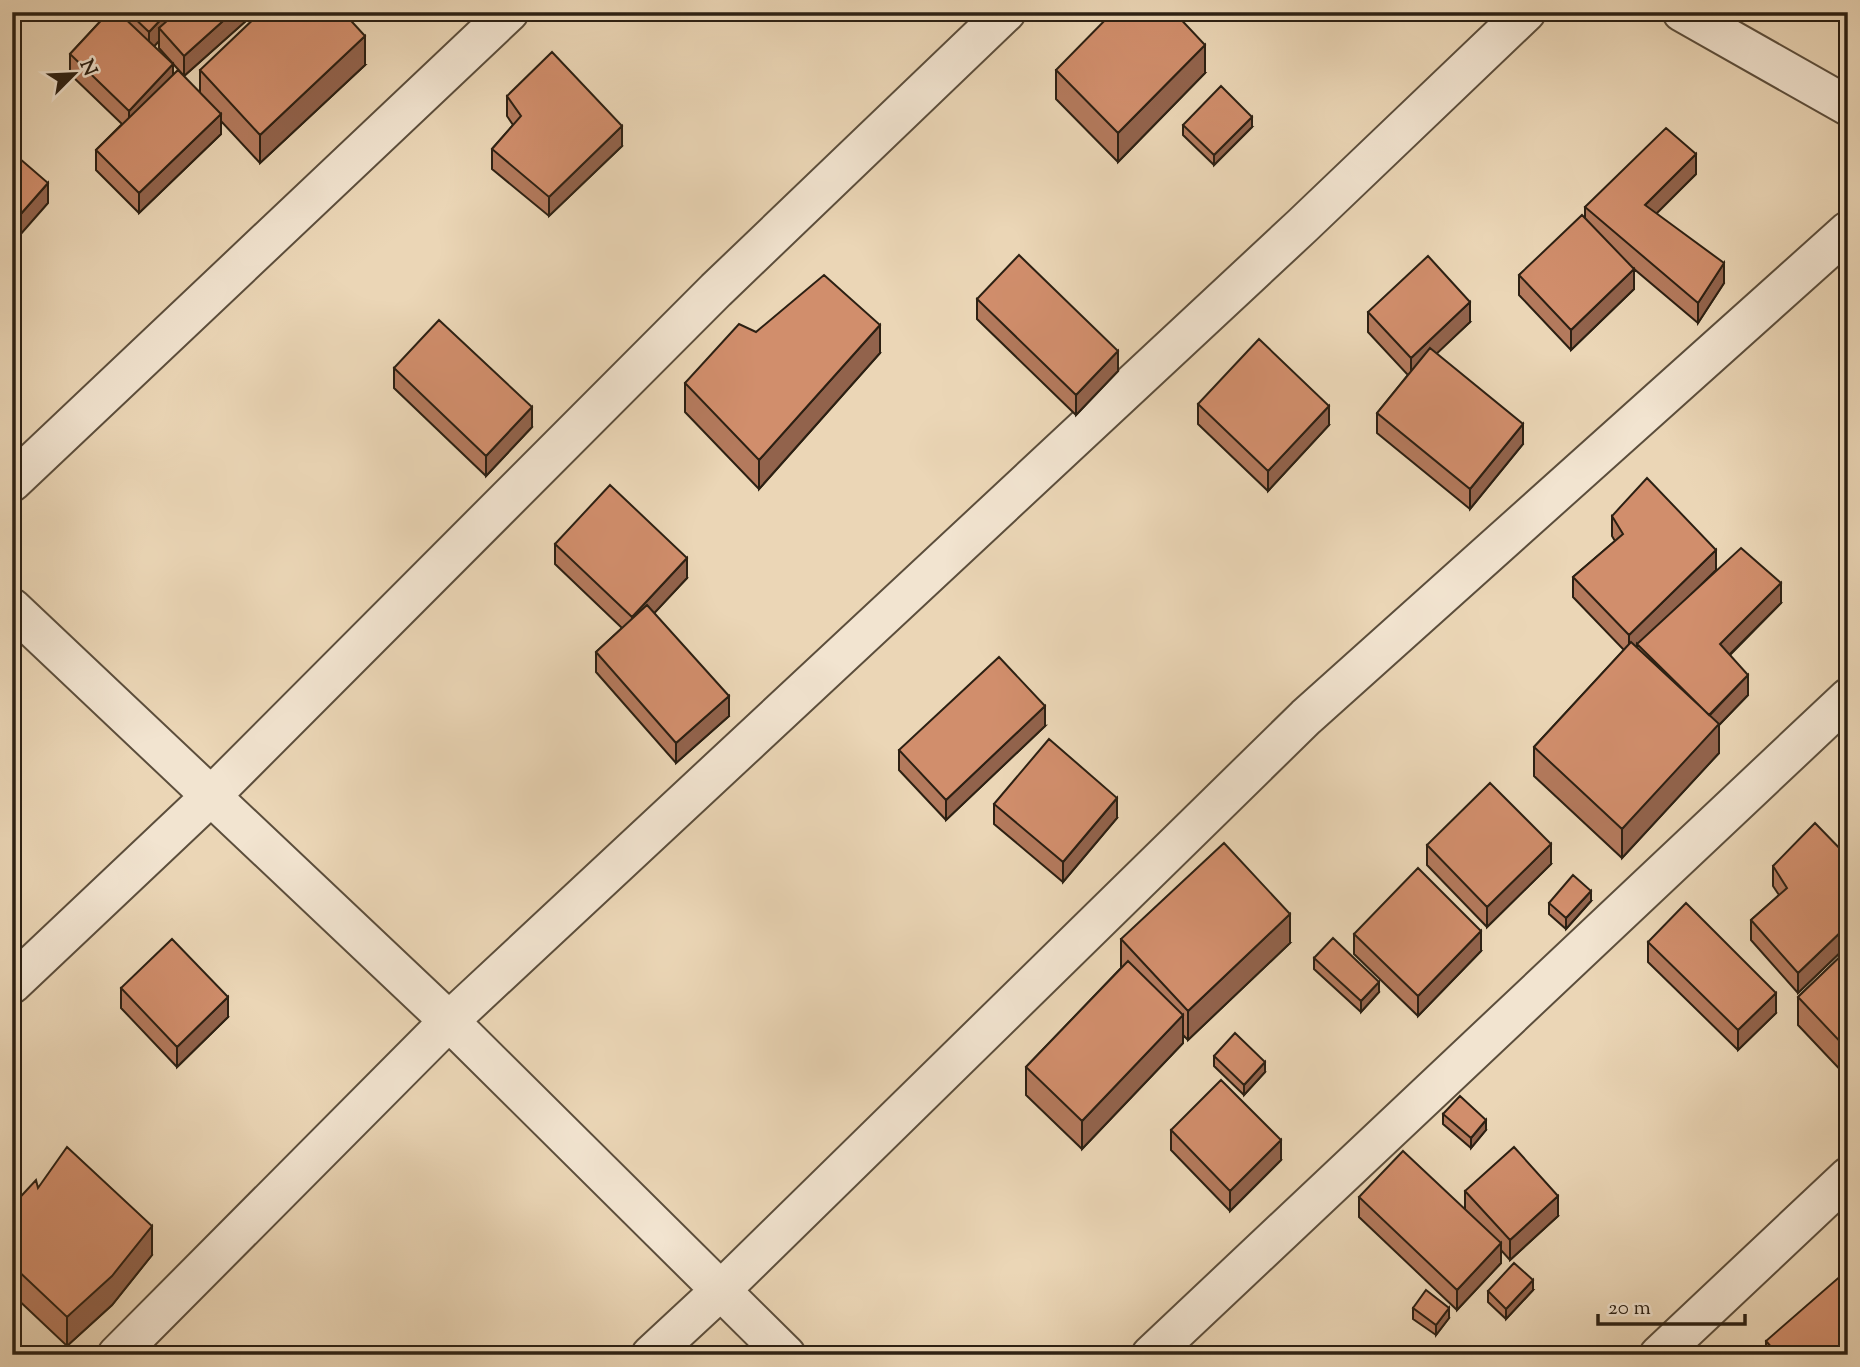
<svg xmlns="http://www.w3.org/2000/svg" width="1860" height="1367" viewBox="0 0 1860 1367" font-family="'Sorts Mill Goudy',serif">
<style>
.lines{fill:none;stroke-linecap:round;stroke-linejoin:round}
.minor-casing{stroke:#5c4e3c;stroke-width:42}
.minor{stroke:#f2e4d0;stroke-width:38}
.wall{fill:#b47a5d;stroke:#2c2013;stroke-width:2}
.shaded-wall{fill:#92634c;stroke:#2c2013;stroke-width:2}
.building{fill:#d18e6c;stroke:#2c2013;stroke-width:2}
</style>
<rect width="100%" height="100%" fill="#ebd6b6"/>
<filter id="stains"><feTurbulence type="fractalNoise" baseFrequency=".00286" numOctaves="4"/><feColorMatrix values="0 0 0 0 .2 0 0 0 0 .09 0 0 0 0 .02 0 0 0 .5 -.17"/></filter>
<radialGradient id="worn" r=".72"><stop offset=".6" stop-color="#630" stop-opacity="0"/><stop offset="1" stop-color="#630" stop-opacity=".3"/></radialGradient>
<g class="lines">
<defs>
<path id="minor" d="M 1682,12 L 1848,106
M 12,482 L 509,12
M 12,608 L 449,1021 L 786,1355
M 12,984 L 212,795 L 716,290 L 1006,12
M 117,1355 L 449,1021 L 1302,226 L 1526,12
M 651,1355 L 721,1290 L 1306,717 L 1848,231
M 1151,1355 L 1848,698
M 1659,1355 L 1848,1177"/>
</defs>
<use href="#minor" class="minor-casing"/>
<use href="#minor" class="minor"/>
</g>
<path class="wall" d="M 107,12 L 256,12 L 184,76 L 159,48 L 159,41 L 154,46 L 173,75 L 200,92 L 200,70 L 365,65 L 260,163 L 221,121 L 221,134 L 139,213 L 96,170 L 96,150 L 122,124 L 70,74 L 70,54 L 108,13 Z
M 1056,70 L 1205,73 L 1118,162 L 1056,99 Z
M 507,96 L 622,146 L 549,216 L 492,169 L 492,149 L 513,125 L 507,116 Z
M 1183,125 L 1252,127 L 1214,165 L 1183,135 Z
M 1696,174 L 1656,213 L 1724,283 L 1698,323 L 1634,269 L 1634,289 L 1571,350 L 1519,295 L 1519,275 L 1585,218 L 1585,207 Z
M 977,299 L 1118,371 L 1076,415 L 977,319 Z
M 1368,312 L 1470,322 L 1436,353 L 1523,444 L 1470,509 L 1377,433 L 1377,413 L 1408,375 L 1368,332 Z
M 756,332 L 880,353 L 759,489 L 685,412 L 685,383 Z
M 394,368 L 532,427 L 486,476 L 394,388 Z
M 1198,404 L 1329,425 L 1268,491 L 1198,424 Z
M 1612,516 L 1716,570 L 1698,588 L 1781,603 L 1730,655 L 1748,695 L 1719,725 L 1719,753 L 1622,858 L 1534,776 L 1534,747 L 1624,650 L 1573,597 L 1573,577 L 1615,541 L 1612,536 Z
M 555,544 L 687,578 L 654,613 L 729,716 L 676,763 L 596,672 L 596,652 L 622,628 L 555,564 Z
M 1045,726 L 946,820 L 899,770 L 899,750 Z
M 994,804 L 1117,818 L 1063,882 L 994,824 Z
M 1427,845 L 1551,864 L 1487,927 L 1427,865 Z
M 1848,857 L 1848,945 L 1798,993 L 1751,940 L 1751,920 L 1779,895 L 1773,886 L 1773,866 Z
M 1591,901 L 1566,929 L 1549,914 L 1549,903 Z
M 1354,934 L 1481,951 L 1418,1016 L 1354,954 Z
M 1121,939 L 1290,943 L 1188,1040 L 1183,1035 L 1183,1043 L 1082,1149 L 1026,1095 L 1026,1067 L 1121,968 Z
M 1648,942 L 1776,1013 L 1738,1050 L 1648,962 Z
M 1848,949 L 1848,1078 L 1798,1025 L 1798,997 Z
M 1314,958 L 1379,992 L 1361,1012 L 1314,969 Z
M 121,988 L 228,1017 L 177,1067 L 121,1008 Z
M 1214,1056 L 1265,1072 L 1244,1095 L 1214,1066 Z
M 1443,1114 L 1486,1130 L 1471,1148 L 1443,1124 Z
M 1171,1130 L 1281,1160 L 1230,1211 L 1171,1150 Z
M 38,1188 L 152,1255 L 112,1305 L 67,1346 L 12,1294 L 12,1206 Z
M 1465,1191 L 1558,1216 L 1510,1260 L 1501,1250 L 1501,1263 L 1457,1310 L 1359,1217 L 1359,1197 L 1465,1209 Z
M 1533,1290 L 1506,1319 L 1488,1302 L 1488,1291 Z
M 1413,1308 L 1449,1318 L 1436,1335 L 1413,1319 Z
M 1766,1341 L 1848,1355 L 1766,1355 Z"/>
<path class="shaded-wall" d="M 168,12 L 179,12 L 159,28 L 159,41 L 149,52 L 149,32 Z
M 233,12 L 256,12 L 184,76 L 184,56 Z
M 365,36 L 365,65 L 260,163 L 260,135 Z
M 1205,45 L 1205,73 L 1118,162 L 1118,133 Z
M 173,64 L 173,84 L 129,131 L 129,111 Z
M 221,114 L 221,134 L 139,213 L 139,193 Z
M 1252,117 L 1252,127 L 1214,165 L 1214,155 Z
M 622,126 L 622,146 L 549,216 L 549,197 Z
M 1696,154 L 1696,174 L 1645,225 L 1645,205 Z
M 48,183 L 48,203 L 12,244 L 12,224 Z
M 1724,263 L 1724,283 L 1698,323 L 1698,303 Z
M 1634,269 L 1634,289 L 1571,350 L 1571,330 Z
M 1470,302 L 1470,322 L 1411,378 L 1411,358 Z
M 880,325 L 880,353 L 759,489 L 759,460 Z
M 1118,351 L 1118,371 L 1076,415 L 1076,395 Z
M 1329,406 L 1329,425 L 1268,491 L 1268,471 Z
M 532,407 L 532,427 L 486,476 L 486,456 Z
M 1523,424 L 1523,444 L 1470,509 L 1470,489 Z
M 1716,550 L 1716,570 L 1639,646 L 1637,644 L 1637,648 L 1629,655 L 1629,635 Z
M 687,558 L 687,578 L 632,637 L 632,617 Z
M 1781,583 L 1781,603 L 1720,664 L 1720,644 Z
M 1748,675 L 1748,695 L 1719,725 L 1719,753 L 1622,858 L 1622,829 L 1709,716 Z
M 729,696 L 729,716 L 676,763 L 676,743 Z
M 1045,706 L 1045,726 L 946,820 L 946,800 Z
M 1117,798 L 1117,818 L 1063,882 L 1063,862 Z
M 1551,844 L 1551,864 L 1487,927 L 1487,907 Z
M 1591,891 L 1591,901 L 1566,929 L 1566,918 Z
M 1290,914 L 1290,943 L 1188,1040 L 1188,1011 Z
M 1848,925 L 1848,945 L 1798,993 L 1798,973 Z
M 1481,931 L 1481,951 L 1418,1016 L 1418,996 Z
M 1379,982 L 1379,992 L 1361,1012 L 1361,1001 Z
M 1776,993 L 1776,1013 L 1738,1050 L 1738,1030 Z
M 228,997 L 228,1017 L 177,1067 L 177,1047 Z
M 1183,1015 L 1183,1043 L 1082,1149 L 1082,1121 Z
M 1265,1062 L 1265,1072 L 1244,1095 L 1244,1085 Z
M 1486,1120 L 1486,1130 L 1471,1148 L 1471,1138 Z
M 1281,1140 L 1281,1160 L 1230,1211 L 1230,1191 Z
M 1558,1196 L 1558,1216 L 1510,1260 L 1510,1240 Z
M 152,1226 L 152,1255 L 112,1305 L 67,1346 L 67,1317 Z
M 1501,1243 L 1501,1263 L 1457,1310 L 1457,1290 Z
M 1533,1280 L 1533,1290 L 1506,1319 L 1506,1309 Z
M 1449,1308 L 1449,1318 L 1436,1335 L 1436,1325 Z"/>
<path class="building" d="M 109,12 L 118,12 L 173,64 L 129,111 L 70,54 Z
M 128,12 L 168,12 L 149,32 Z
M 177,12 L 233,12 L 184,56 L 159,28 Z
M 261,12 L 343,12 L 365,36 L 260,135 L 200,70 Z
M 1113,12 L 1174,12 L 1205,45 L 1118,133 L 1056,70 Z
M 552,52 L 622,126 L 549,197 L 492,149 L 521,116 L 507,96 Z
M 178,70 L 221,114 L 139,193 L 96,150 Z
M 1221,86 L 1252,117 L 1214,155 L 1183,125 Z
M 1666,128 L 1696,154 L 1645,205 L 1724,263 L 1698,303 L 1585,207 Z
M 12,152 L 48,183 L 12,224 Z
M 1582,215 L 1634,269 L 1571,330 L 1519,275 Z
M 1019,255 L 1118,351 L 1076,395 L 977,299 Z
M 1428,256 L 1470,302 L 1411,358 L 1368,312 Z
M 824,275 L 880,325 L 759,460 L 685,383 L 739,324 L 756,332 Z
M 439,320 L 532,407 L 486,456 L 394,368 Z
M 1259,339 L 1329,406 L 1268,471 L 1198,404 Z
M 1430,348 L 1523,424 L 1470,489 L 1377,413 Z
M 1647,478 L 1716,550 L 1629,635 L 1573,577 L 1623,534 L 1612,516 Z
M 610,485 L 687,558 L 632,617 L 555,544 Z
M 1741,548 L 1781,583 L 1720,644 L 1748,675 L 1709,715 L 1637,644 Z
M 647,605 L 729,696 L 676,743 L 596,652 Z
M 1631,642 L 1719,724 L 1622,829 L 1534,747 Z
M 999,657 L 1045,706 L 946,800 L 899,750 Z
M 1049,739 L 1117,798 L 1063,862 L 994,804 Z
M 1490,783 L 1551,844 L 1487,907 L 1427,845 Z
M 1815,823 L 1848,857 L 1848,925 L 1798,973 L 1751,920 L 1787,888 L 1773,866 Z
M 1224,843 L 1290,914 L 1188,1011 L 1121,939 Z
M 1418,868 L 1481,931 L 1418,996 L 1354,934 Z
M 1573,875 L 1591,891 L 1566,918 L 1549,903 Z
M 1686,903 L 1776,993 L 1738,1030 L 1648,942 Z
M 1333,938 L 1379,982 L 1361,1001 L 1314,958 Z
M 172,939 L 228,997 L 177,1047 L 121,988 Z
M 1848,949 L 1848,1050 L 1798,997 Z
M 1128,961 L 1183,1015 L 1082,1121 L 1026,1067 Z
M 1235,1033 L 1265,1062 L 1244,1085 L 1214,1056 Z
M 1221,1080 L 1281,1140 L 1230,1191 L 1171,1130 Z
M 1460,1096 L 1486,1120 L 1471,1138 L 1443,1114 Z
M 67,1147 L 152,1226 L 112,1276 L 67,1317 L 12,1265 L 12,1206 L 36,1180 L 38,1188 Z
M 1514,1147 L 1558,1196 L 1510,1240 L 1465,1191 Z
M 1403,1151 L 1501,1243 L 1457,1290 L 1359,1197 Z
M 1514,1263 L 1533,1280 L 1506,1309 L 1488,1291 Z
M 1844,1273 L 1848,1277 L 1848,1355 L 1778,1355 L 1766,1341 Z
M 1426,1290 L 1449,1308 L 1436,1325 L 1413,1308 Z"/>
<rect width="1860" height="1367" fill="none" stroke="#ebd6b6" stroke-width="42"/>
<rect x="14" y="14" width="1832" height="1339" fill="none" stroke="#2c2013" stroke-width="3.5"/>
<rect x="21" y="21" width="1818" height="1325" fill="none" stroke="#2c2013" stroke-width="2"/>
<g transform="translate(74 74) rotate(66)" stroke="#f2e4d0" stroke-width="5" paint-order="stroke">
<path d="M0-5L12 26L0 18L-12 26Z" fill="#2c2013"/>
<text y="-10" font-size="19" font-weight="bold" text-anchor="middle" fill="#2c2013">N</text>
</g>
<path d="M1598 1314v10h147v-10" fill="none" stroke="#2c2013" stroke-width="3.5"/>
<text x="1608" y="1314" font-size="21" fill="#2c2013" stroke="#f2e4d0" stroke-width="5" paint-order="stroke">20 m</text>
<rect width="100%" height="100%" filter="url(#stains)"/>
<rect width="100%" height="100%" fill="url(#worn)"/>
</svg>
